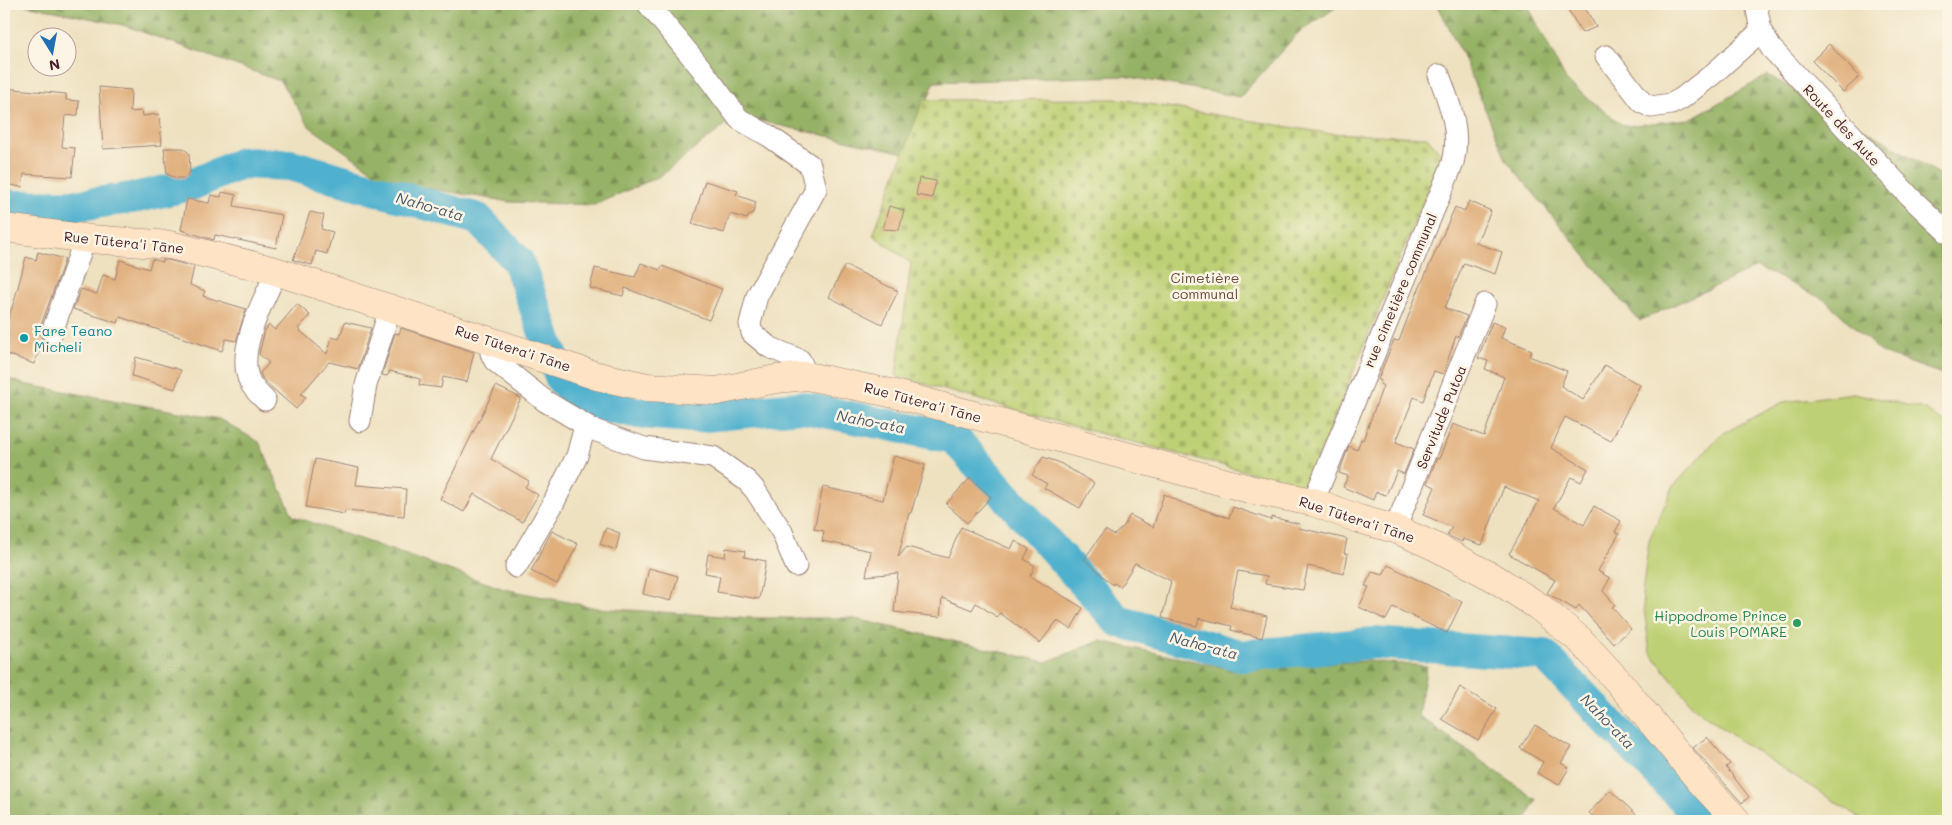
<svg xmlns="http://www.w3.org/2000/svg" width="1952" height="825" viewBox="0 0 1952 825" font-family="Mali,sans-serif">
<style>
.forest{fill:url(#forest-firs);stroke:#706848}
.cemetery{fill:url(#cemetery-stones);stroke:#847850}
.green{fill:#bdd074;stroke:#847850}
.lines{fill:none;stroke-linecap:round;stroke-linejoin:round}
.river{stroke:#4fb1ce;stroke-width:32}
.building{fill:#e0af7c}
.street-casing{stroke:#9c8076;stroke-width:23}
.secondary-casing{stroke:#9c8076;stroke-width:29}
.street{stroke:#fff;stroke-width:21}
.secondary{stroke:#fee4c5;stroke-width:28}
.culture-dot{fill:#0f9aa8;stroke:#fcf5e5;stroke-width:2}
.leisure-dot{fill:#2e9e5b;stroke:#fcf5e5;stroke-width:2}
.labels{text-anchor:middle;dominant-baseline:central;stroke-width:5;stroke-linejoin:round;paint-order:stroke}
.street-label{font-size:14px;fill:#4a1f2b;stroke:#fcf5e5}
.park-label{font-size:14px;fill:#674b3d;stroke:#fcf5e5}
.culture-label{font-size:14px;fill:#0d838f;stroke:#fcf5e5;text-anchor:start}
.leisure-label{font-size:14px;fill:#27864d;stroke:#fcf5e5;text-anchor:end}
.water-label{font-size:15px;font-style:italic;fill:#4c596c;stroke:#fcf5e5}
</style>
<defs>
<pattern id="forest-firs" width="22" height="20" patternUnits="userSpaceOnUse" patternTransform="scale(1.25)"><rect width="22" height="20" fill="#96b266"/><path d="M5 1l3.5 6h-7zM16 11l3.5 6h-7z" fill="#7c9054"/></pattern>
<pattern id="cemetery-stones" width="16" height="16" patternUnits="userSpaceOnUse" patternTransform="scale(1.25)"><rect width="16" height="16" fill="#bdd074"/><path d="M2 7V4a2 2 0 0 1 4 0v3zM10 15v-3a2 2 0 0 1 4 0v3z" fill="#a4b265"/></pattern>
</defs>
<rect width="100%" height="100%" fill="#fcf5e5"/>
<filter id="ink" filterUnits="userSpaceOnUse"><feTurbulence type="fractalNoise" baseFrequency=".02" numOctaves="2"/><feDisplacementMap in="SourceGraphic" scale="10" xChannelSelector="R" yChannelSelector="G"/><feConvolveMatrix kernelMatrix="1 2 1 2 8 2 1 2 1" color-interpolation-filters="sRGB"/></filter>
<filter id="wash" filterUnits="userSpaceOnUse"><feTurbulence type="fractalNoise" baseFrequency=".0096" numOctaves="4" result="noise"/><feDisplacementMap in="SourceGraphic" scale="20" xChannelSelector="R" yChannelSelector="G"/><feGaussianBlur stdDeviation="1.12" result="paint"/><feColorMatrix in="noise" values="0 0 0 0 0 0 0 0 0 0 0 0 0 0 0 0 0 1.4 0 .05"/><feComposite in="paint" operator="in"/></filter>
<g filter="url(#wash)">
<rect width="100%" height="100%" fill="#eee1c0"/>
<path class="forest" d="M 21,4 L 1341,4 L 1297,34 L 1240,97 L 1124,76 L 934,82 L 909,154 L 737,116 L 660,176 L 594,205 L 509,202 L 387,181 L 310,127 L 280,81 L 123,25 Z
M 1437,4 L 1527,4 L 1567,82 L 1624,126 L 1690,119 L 1768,75 L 1878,137 L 1940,175 L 1948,176 L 1948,376 L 1882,353 L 1825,300 L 1757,267 L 1639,321 L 1507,161 L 1460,50 Z
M 4,377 L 23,384 L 219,419 L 259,442 L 293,516 L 504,589 L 597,608 L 753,618 L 851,618 L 1046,662 L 1100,641 L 1231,669 L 1367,661 L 1427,666 L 1418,715 L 1536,800 L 1525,821 L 1397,821 L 1390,816 L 1385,821 L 4,821 Z"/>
<path class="cemetery" d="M 1119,99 L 1326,133 L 1427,137 L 1442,155 L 1306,487 L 1083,429 L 896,376 L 911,263 L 873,235 L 923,100 Z"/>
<path class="green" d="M 1854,393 L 1924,409 L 1948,425 L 1948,821 L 1865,821 L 1740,741 L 1694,707 L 1650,652 L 1642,594 L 1649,540 L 1673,487 L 1720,435 L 1783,402 Z"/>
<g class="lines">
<path class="river" d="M 4,204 L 14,206 L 80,205 L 138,197 L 191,185 L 242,163 L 290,165 L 478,219 L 518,261 L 561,379 L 574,393 L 592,403 L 639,413 L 694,417 L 800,407 L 954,438 L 1118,621 L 1242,656 L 1373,643 L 1544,655 L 1704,821"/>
</g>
<g id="blocks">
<path class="building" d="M 1565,4 L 1583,4 L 1596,27 L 1582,33 Z
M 1829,44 L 1859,77 L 1843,92 L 1812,61 Z
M 99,87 L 131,90 L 130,112 L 142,111 L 143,116 L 159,114 L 162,145 L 103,149 Z
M 4,88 L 66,94 L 66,100 L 79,101 L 78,115 L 65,116 L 62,147 L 75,148 L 72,177 L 24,174 L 22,187 L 4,184 Z
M 164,148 L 183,148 L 189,153 L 190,173 L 184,178 L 176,178 L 167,174 Z
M 919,178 L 936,181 L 932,198 L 916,195 Z
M 705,181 L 738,191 L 736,195 L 756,202 L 753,213 L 749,215 L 747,219 L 730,214 L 724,233 L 692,224 Z
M 222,192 L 236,195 L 234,206 L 282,215 L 276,248 L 215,235 L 214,240 L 181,230 L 187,199 L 209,203 L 211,195 L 221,197 Z
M 1469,201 L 1491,211 L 1476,243 L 1502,252 L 1495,274 L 1464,263 L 1445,308 L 1467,316 L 1458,337 L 1456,336 L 1443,374 L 1434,371 L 1423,401 L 1414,397 L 1396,442 L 1414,449 L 1404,474 L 1397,471 L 1386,495 L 1376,492 L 1373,500 L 1343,487 L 1348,476 L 1339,473 L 1349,446 L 1357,450 L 1361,439 L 1363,440 L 1383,386 L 1380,384 L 1381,381 L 1378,379 L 1394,340 L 1399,341 L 1416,296 L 1455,207 L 1464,212 Z
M 889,206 L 904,210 L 899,230 L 883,229 Z
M 310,212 L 324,215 L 321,229 L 333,232 L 327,254 L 316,251 L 312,265 L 293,260 Z
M 38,252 L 65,259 L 40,328 L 40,335 L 43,341 L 34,364 L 4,353 L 4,329 L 14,302 L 26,257 L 36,260 Z
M 152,259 L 162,262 L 162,260 L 168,260 L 194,267 L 190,285 L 205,291 L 203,296 L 246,309 L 236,341 L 226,339 L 222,351 L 120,317 L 118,323 L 73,309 L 81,289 L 97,294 L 103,275 L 115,279 L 120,260 L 149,269 Z
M 641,263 L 660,270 L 662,266 L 722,289 L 709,320 L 625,288 L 623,296 L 590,288 L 595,268 L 635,277 Z
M 845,265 L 898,291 L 882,324 L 829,297 Z
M 297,304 L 310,315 L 298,329 L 327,354 L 332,337 L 339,339 L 345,322 L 371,328 L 358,369 L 329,362 L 301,394 L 306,397 L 296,409 L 263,380 L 260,373 L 269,363 L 259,354 L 265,330 L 269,325 L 275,330 Z
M 1492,322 L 1505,327 L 1501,338 L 1532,350 L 1529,356 L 1567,371 L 1561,386 L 1583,400 L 1605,365 L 1640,385 L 1611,441 L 1565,417 L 1551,448 L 1588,469 L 1581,482 L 1571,477 L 1554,508 L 1584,525 L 1594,506 L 1621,521 L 1615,532 L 1619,534 L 1598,571 L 1610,578 L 1603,591 L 1615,605 L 1612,607 L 1631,629 L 1614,644 L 1579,605 L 1576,610 L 1547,593 L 1555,580 L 1509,554 L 1539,501 L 1504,487 L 1482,545 L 1463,539 L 1462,542 L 1451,537 L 1447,535 L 1452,527 L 1423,515 L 1435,487 L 1427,483 L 1437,458 L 1439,459 L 1453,424 L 1484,436 L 1504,377 L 1485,369 L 1488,361 L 1478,358 Z
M 401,328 L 474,352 L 467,382 L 443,377 L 441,388 L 419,385 L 420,379 L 390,371 L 387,376 L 382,375 L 395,333 L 399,334 Z
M 136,357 L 181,370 L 175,389 L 132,376 Z
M 496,386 L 521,398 L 491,459 L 529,481 L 525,487 L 538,495 L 522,522 L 474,494 L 464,512 L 440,499 Z
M 894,456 L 925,465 L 911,513 L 909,513 L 898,557 L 907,547 L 948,558 L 961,527 L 1011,549 L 1015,541 L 1029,549 L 1024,559 L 1035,566 L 1030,576 L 1083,608 L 1071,629 L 1057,621 L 1040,643 L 1000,613 L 997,617 L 976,603 L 972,610 L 942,598 L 940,617 L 894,612 L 898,573 L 866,576 L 871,551 L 822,541 L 824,531 L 814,529 L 823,487 L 883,500 Z
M 1043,457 L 1058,462 L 1094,483 L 1080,508 L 1044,488 L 1047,484 L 1032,475 Z
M 315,459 L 359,468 L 356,485 L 406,489 L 404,516 L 345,511 L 344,514 L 306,507 Z
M 970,478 L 991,497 L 967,523 L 946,504 Z
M 1164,494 L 1183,503 L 1229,518 L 1233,507 L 1271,520 L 1271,517 L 1300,524 L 1299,528 L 1347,539 L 1344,553 L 1348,554 L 1344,574 L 1308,566 L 1303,590 L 1265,584 L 1267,576 L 1238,571 L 1230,607 L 1267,616 L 1262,638 L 1231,630 L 1232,626 L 1199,618 L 1197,626 L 1162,618 L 1171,581 L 1135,563 L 1120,587 L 1114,583 L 1113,585 L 1084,559 L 1105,530 L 1114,535 L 1124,526 L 1130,515 L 1153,527 Z
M 606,528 L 620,533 L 616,550 L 600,544 Z
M 552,531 L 578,544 L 557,584 L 531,571 Z
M 726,548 L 745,551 L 744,557 L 766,561 L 759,599 L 717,592 L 720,576 L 705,573 L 708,554 L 725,557 Z
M 1388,565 L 1462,602 L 1447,633 L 1393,607 L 1386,620 L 1359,607 L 1369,587 L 1365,586 L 1372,572 L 1383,575 Z
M 649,568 L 678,576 L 671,601 L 643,594 Z
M 1460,687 L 1497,709 L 1478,740 L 1442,719 Z
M 1535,725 L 1571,747 L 1561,763 L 1569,768 L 1559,785 L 1537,773 L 1543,762 L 1520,748 Z
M 1707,737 L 1730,764 L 1726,767 L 1749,797 L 1742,803 L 1693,748 Z
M 1610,790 L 1643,821 L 1599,821 L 1589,813 Z"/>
</g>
</g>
<g filter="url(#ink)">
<use href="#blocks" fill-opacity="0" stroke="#9c8076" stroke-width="1"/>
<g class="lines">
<defs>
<path id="street" d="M 648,4 L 701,68 L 739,119 L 769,136 L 810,165 L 816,189 L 757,296 L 750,324 L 752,333 L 769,347 L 800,360 L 807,376
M 1756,4 L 1761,31 L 1771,48 L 1910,197 L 1948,233
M 1606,56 L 1642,102 L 1651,107 L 1671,104 L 1681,99 L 1713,74 L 1761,31
M 52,332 L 85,239
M 493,341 L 491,353 L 495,361 L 545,401 L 594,430 L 644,448 L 713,457 L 747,481 L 755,490 L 782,532 L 796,566
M 265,400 C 260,395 253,389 250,382 C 235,352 264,299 277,271
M 360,421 L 366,385 L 390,309
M 1313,502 L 1453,163 C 1461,131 1450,105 1439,75
M 1395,529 L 1485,304
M 516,567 L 552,506 L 577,456 L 585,426"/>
<path id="secondary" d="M 4,228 L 90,239 L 170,245 L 272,270 L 597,376 L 647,387 L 717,391 L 776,379 L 807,376 L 895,394 L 1253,490 L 1313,502 L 1359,519 L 1395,529 L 1434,546 L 1496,579 L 1538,606 L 1580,640 L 1617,680 L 1701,782 L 1737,821"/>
</defs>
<use href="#street" class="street-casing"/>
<use href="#secondary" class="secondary-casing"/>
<use href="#street" class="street"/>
<use href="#secondary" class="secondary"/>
</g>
</g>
<circle class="culture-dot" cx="24" cy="338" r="5"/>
<circle class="leisure-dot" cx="1797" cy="623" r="5"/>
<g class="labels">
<g class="street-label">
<text transform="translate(1842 125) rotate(47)">Route des Aute</text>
<text transform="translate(124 242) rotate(6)">Rue Tūtera'i Tāne</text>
<text transform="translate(1400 290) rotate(-67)">rue cimetière communal</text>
<text transform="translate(513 348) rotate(18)">Rue Tūtera'i Tāne</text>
<text transform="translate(923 402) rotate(15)">Rue Tūtera'i Tāne</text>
<text transform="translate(1441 417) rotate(-68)">Servitude Putoa</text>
<text transform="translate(1357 519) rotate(18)">Rue Tūtera'i Tāne</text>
</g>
<g class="park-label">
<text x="1205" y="277">Cimetière<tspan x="1205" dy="16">communal</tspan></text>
</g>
<g class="culture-label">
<text x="34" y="330">Fare Teano<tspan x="34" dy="16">Micheli</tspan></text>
</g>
<g class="leisure-label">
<text x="1787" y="615">Hippodrome Prince<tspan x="1787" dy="16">Louis POMARE</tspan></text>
</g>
<g class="water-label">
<text transform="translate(430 206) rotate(16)">Naho-ata</text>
<text transform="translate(871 421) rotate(11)">Naho-ata</text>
<text transform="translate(1204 645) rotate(15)">Naho-ata</text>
<text transform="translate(1608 721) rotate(46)">Naho-ata</text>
</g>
</g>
<rect width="1952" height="825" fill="none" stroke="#fcf5e5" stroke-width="20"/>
<g transform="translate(52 52) rotate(169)"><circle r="24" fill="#fcf5e5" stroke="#b59f9b"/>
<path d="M0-4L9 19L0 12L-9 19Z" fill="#1f6fb2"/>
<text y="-8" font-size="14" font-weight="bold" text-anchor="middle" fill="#4a1f2b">N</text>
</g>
</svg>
